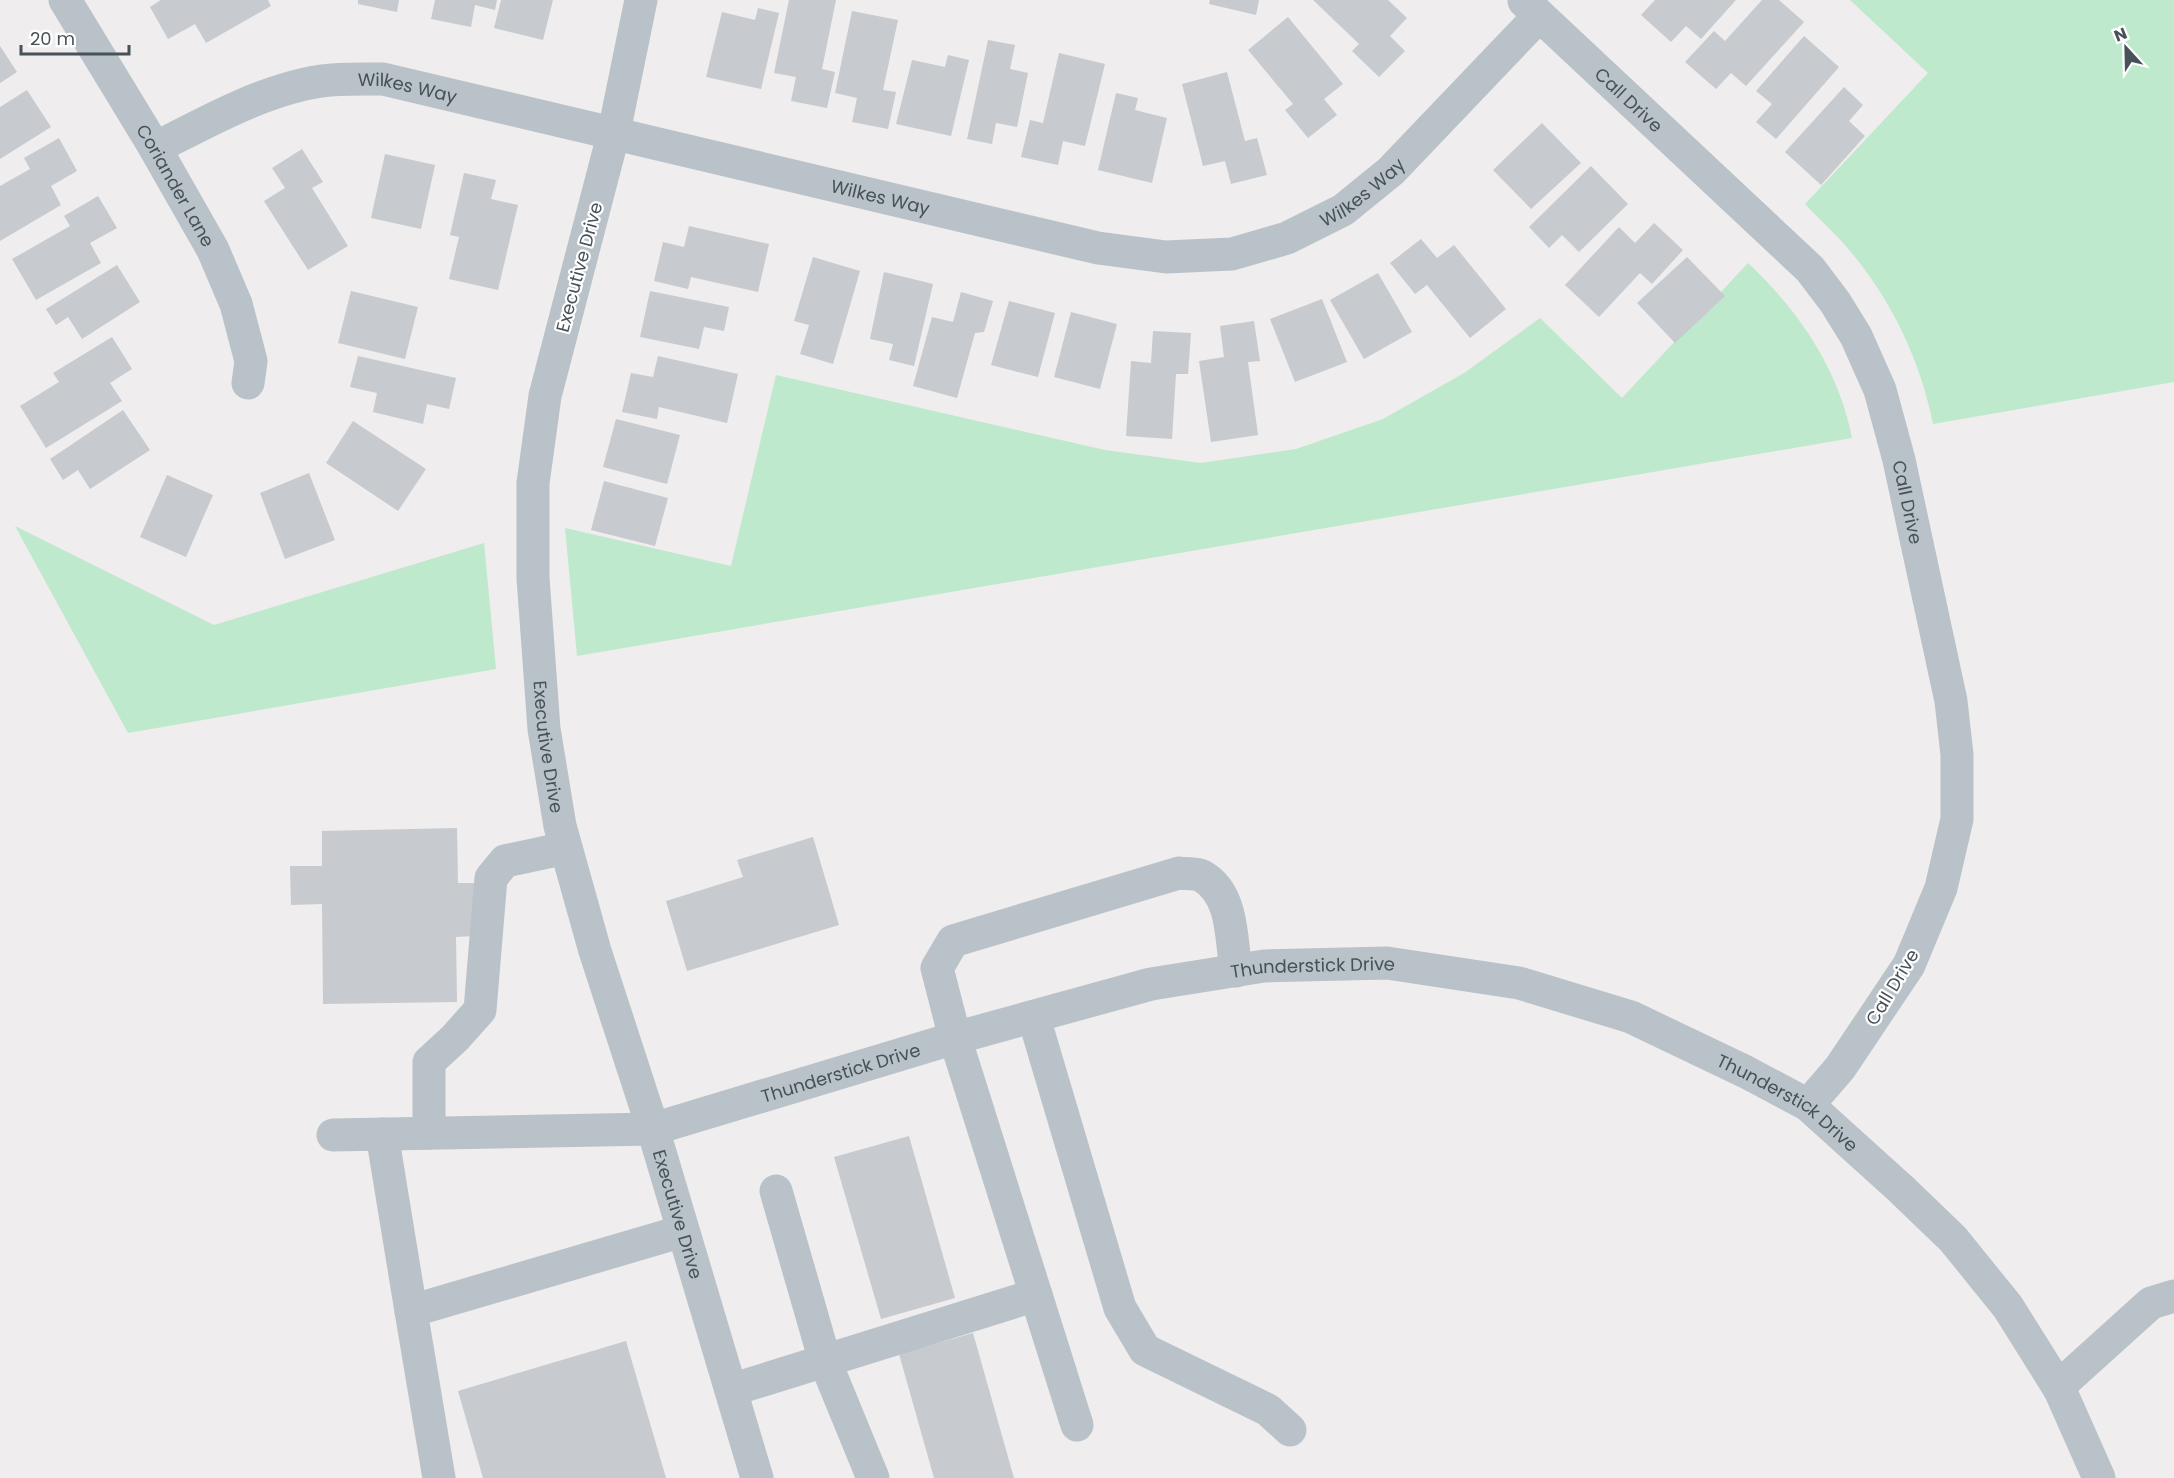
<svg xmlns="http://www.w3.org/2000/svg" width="2174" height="1478" viewBox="0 0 2174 1478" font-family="Poppins,sans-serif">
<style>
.green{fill:#bfe9cc}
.building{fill:#c7cacf}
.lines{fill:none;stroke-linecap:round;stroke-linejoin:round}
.minor{stroke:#b9c2c8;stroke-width:33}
.labels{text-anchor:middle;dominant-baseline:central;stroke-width:4.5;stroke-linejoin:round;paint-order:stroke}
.street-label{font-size:18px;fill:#475158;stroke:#fff}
</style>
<rect width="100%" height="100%" fill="#efeded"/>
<path class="green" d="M 1850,0 L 2174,0 L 2174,382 L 1933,424 C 1921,362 1891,299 1850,251 C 1836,234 1820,220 1805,204 L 1928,73 Z
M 1748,263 C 1798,310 1839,369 1852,438 L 577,656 L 565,528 L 731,566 L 776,375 L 1105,450 L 1201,463 L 1296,449 L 1383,419 L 1464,373 L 1540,318 L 1622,398 Z
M 15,526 L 214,625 L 484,543 L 496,669 L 128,733 Z"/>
<path class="building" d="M 161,0 L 268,0 L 271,6 L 206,43 L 195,24 L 168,39 L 150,7 Z
M 358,0 L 399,0 L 397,12 L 358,4 Z
M 435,0 L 497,0 L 495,10 L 475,5 L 471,27 L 431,19 Z
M 501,0 L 553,0 L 543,40 L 494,28 Z
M 789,0 L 836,0 L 822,69 L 835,72 L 827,108 L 791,101 L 796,77 L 774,73 Z
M 1210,0 L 1259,0 L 1256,15 L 1209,4 Z
M 1313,0 L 1388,0 L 1407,18 L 1390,36 L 1405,51 L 1379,77 L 1352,51 L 1359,44 Z
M 1655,0 L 1736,0 L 1701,39 L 1686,26 L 1671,42 L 1641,15 Z
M 1762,0 L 1779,0 L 1804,22 L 1746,86 L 1731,73 L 1716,89 L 1685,62 L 1714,31 L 1725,41 Z
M 758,8 L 779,13 L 761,89 L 706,77 L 722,12 L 755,20 Z
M 852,11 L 898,20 L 883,90 L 896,92 L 888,129 L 852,122 L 857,98 L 835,93 Z
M 1288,17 L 1343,84 L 1324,99 L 1337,115 L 1308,138 L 1285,110 L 1293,104 L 1248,50 Z
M 1804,36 L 1839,67 L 1776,139 L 1756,122 L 1772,104 L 1756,91 Z
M 988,40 L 1015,45 L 1010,69 L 1028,73 L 1017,127 L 996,123 L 992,144 L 967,139 Z
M 0,46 L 17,72 L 0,83 Z
M 1059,53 L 1105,64 L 1085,146 L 1063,141 L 1058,165 L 1021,157 L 1030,120 L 1043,123 Z
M 948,55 L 969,60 L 951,136 L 896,124 L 912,60 L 945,67 Z
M 1227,72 L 1245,141 L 1257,138 L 1267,175 L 1231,184 L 1225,161 L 1203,166 L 1182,84 Z
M 1844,87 L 1863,105 L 1849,121 L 1865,136 L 1821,185 L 1785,152 Z
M 27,90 L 51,127 L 0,159 L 0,107 Z
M 1116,93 L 1138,98 L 1135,110 L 1167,118 L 1152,183 L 1098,170 Z
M 1542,123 L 1581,163 L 1531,209 L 1493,170 Z
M 59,138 L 77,171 L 51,186 L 61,205 L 0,241 L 0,186 L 30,169 L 24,158 Z
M 302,149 L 323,182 L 312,188 L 348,246 L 308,270 L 264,201 L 285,188 L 272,168 Z
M 385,154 L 435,165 L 421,229 L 371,218 Z
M 1591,166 L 1628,204 L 1579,252 L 1562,235 L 1549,248 L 1529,227 Z
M 464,173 L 496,180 L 491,199 L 518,205 L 498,290 L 449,279 L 459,237 L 450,235 Z
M 98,196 L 117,228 L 90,243 L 101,263 L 36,300 L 12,259 L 70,226 L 64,216 Z
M 1654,223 L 1683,250 L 1652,284 L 1640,273 L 1599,317 L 1565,285 L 1619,227 L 1635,243 Z
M 689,226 L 769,244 L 758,292 L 691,277 L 688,289 L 654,281 L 663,242 L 684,247 Z
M 1421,239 L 1437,258 L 1454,245 L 1506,309 L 1470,338 L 1427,285 L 1415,294 L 1390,263 Z
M 813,257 L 860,271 L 833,364 L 800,354 L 809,325 L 794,321 Z
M 1687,257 L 1725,296 L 1675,343 L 1637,303 Z
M 117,265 L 140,302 L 82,339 L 68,317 L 56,325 L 46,309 Z
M 884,272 L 933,284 L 914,366 L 889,360 L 893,344 L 870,339 Z
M 1378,273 L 1412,332 L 1364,359 L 1330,300 Z
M 351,291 L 418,307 L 405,359 L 338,343 Z
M 650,291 L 729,307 L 724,331 L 704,327 L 699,349 L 640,337 Z
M 961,292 L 993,301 L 984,332 L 975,333 L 957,398 L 913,386 L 932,317 L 953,322 Z
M 1322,299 L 1347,362 L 1295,382 L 1270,319 Z
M 1009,301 L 1055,313 L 1038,377 L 991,365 Z
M 1071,312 L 1117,324 L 1100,389 L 1054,377 Z
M 1254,321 L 1260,361 L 1248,362 L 1258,435 L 1211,442 L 1199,361 L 1224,357 L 1220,326 Z
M 1153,331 L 1191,333 L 1188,374 L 1176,374 L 1172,439 L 1126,436 L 1131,361 L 1151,363 Z
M 112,337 L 132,369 L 110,383 L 122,401 L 46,448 L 20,406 L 59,382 L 53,373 Z
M 358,356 L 456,378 L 449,409 L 427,404 L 423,424 L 373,412 L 377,393 L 350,387 Z
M 658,356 L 738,374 L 727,423 L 659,407 L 657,419 L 622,412 L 631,373 L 653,377 Z
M 123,410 L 150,450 L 90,489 L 78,470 L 63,480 L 50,459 Z
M 616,419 L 680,435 L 667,484 L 603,467 Z
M 353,421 L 426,469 L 398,511 L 326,463 Z
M 309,473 L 335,540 L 285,559 L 260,493 Z
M 167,475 L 213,495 L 186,557 L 140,537 Z
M 604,481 L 668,498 L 655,546 L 591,530 Z
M 457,828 L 458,883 L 474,883 L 475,936 L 456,937 L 457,1002 L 323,1004 L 322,904 L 291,905 L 290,866 L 322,866 L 322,831 Z
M 813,837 L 839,925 L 687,971 L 666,901 L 743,877 L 737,860 Z
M 909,1136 L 955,1298 L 881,1319 L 834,1157 Z
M 973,1333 L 1014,1478 L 934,1478 L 899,1354 Z
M 626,1341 L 666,1478 L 483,1478 L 458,1391 Z"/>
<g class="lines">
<g class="minor">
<path id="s1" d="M 65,0 L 155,148 L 213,250 L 236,304 L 251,361 L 248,383"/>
<path id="s2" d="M 641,0 L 614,132 L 545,396 L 533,483 L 533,578 L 544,729 L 560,826 L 595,951 L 653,1129 L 757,1478"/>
<path id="s3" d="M 1524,1 L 1810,269 L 1835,302 L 1856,336 L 1880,390 L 1899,460 L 1951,701 L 1957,755 L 1957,819 L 1941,888 L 1909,965 L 1840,1068 L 1808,1105"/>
<path id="s4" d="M 155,148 C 203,124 252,96 305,84 C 330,78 357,79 383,79 L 1098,248 L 1166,257 L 1232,254 L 1287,238 L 1343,210 L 1391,171 L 1539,16"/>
<path d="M 1034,1018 L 1120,1308 L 1145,1350 L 1268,1410 L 1290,1430"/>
<path d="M 429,1133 L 429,1062 L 455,1038 L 480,1010 L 491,878 L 505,861 L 566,848"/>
<path d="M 382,1134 L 411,1311"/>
<path id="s5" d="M 333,1135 L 653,1129 L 955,1038 L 1151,984 L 1264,966 L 1387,963 L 1519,983 L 1631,1017 L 1746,1072 L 1808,1105 L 1901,1189 L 1953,1239 L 2008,1307 L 2060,1390 L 2099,1478"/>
<path d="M 776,1191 L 825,1361 L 873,1478"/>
<path d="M 1036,1295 L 1077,1425"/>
<path d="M 2058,1387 L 2151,1303 L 2174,1296"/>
<path d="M 731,1390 L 1036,1295 L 955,1038 L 937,968 L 953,941 L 1179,873 C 1185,874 1196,873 1202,876 C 1234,894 1231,940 1236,971"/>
<path d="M 439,1478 L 411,1311 L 683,1231"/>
</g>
</g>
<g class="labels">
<g class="street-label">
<text stroke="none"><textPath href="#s4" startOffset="267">Wilkes Way</textPath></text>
<text stroke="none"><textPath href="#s3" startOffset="144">Call Drive</textPath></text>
<text stroke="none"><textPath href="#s1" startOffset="216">Coriander Lane</textPath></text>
<text stroke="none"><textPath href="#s4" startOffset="1257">Wilkes Way</textPath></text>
<text stroke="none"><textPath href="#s4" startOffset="753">Wilkes Way</textPath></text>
<text transform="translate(579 267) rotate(-75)">Executive Drive</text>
<text stroke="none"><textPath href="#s3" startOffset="648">Call Drive</textPath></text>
<text stroke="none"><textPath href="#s2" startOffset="760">Executive Drive</textPath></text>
<text stroke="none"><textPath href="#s5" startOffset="1002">Thunderstick Drive</textPath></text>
<text transform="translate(1892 987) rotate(-59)">Call Drive</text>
<text stroke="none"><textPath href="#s5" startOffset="516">Thunderstick Drive</textPath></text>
<text stroke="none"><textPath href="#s5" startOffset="1506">Thunderstick Drive</textPath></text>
<text stroke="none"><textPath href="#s2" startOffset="1246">Executive Drive</textPath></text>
</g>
</g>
<g transform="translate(2126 48) rotate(338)" stroke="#ffffff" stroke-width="4.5" paint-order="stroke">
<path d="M0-4.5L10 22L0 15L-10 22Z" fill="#475158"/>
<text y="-9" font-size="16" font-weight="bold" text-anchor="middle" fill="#475158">N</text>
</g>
<path d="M21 45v9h108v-9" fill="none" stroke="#475158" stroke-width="3"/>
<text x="30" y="45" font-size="18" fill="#475158" stroke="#ffffff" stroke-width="4.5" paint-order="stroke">20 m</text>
</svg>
